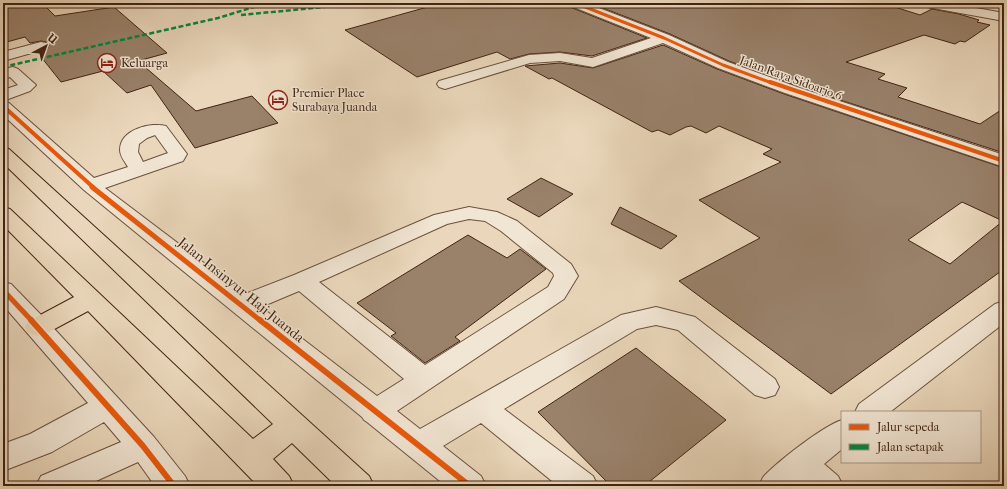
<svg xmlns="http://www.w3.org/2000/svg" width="1007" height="489" viewBox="0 0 1007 489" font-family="'IM FELL French Canon',serif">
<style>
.building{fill:#99816a;stroke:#412313;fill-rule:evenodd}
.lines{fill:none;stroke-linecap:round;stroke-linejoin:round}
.minor-casing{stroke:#6b503d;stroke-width:2}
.highway-casing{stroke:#412313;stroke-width:2}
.minor{fill:#f1e5d3;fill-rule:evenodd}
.highway{fill:#ead7bb;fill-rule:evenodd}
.quiet{stroke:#00873e;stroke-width:2.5;stroke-dasharray:5 2.5;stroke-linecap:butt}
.cycleway-far3-casing{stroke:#f1e5d3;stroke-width:4.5}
.cycleway-far2-casing{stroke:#f1e5d3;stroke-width:6}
.cycleway-far1-casing{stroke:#f1e5d3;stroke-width:8}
.cycleway-casing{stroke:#f1e5d3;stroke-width:9}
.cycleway-far3{stroke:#e8590c;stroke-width:3}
.cycleway-far2{stroke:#e8590c;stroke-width:4}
.cycleway-far1{stroke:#e8590c;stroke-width:5}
.cycleway{stroke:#e8590c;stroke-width:6}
.labels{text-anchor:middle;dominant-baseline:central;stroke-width:3;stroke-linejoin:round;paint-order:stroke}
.far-poi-label{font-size:12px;fill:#412313;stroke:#f1e5d3;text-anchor:start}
.far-street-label{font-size:12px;fill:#412313;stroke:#f1e5d3}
.street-label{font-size:14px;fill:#412313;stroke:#f1e5d3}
</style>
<rect width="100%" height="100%" fill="#ead7bb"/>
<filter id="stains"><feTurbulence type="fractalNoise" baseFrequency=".005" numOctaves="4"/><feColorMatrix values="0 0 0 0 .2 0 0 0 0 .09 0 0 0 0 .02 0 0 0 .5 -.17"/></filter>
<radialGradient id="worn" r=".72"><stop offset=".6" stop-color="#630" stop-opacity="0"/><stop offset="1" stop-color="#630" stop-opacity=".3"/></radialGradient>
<path class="building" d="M 3,3 L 42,3 L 55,16 L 114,7 L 167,53 L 138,61 L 196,111 L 252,96 L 278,123 L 195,148 L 151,85 L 127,93 L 103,71 L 61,82 L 38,53 L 47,50 L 49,45 L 46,42 L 41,41 L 30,43 L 25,37 L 3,43 Z
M 442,3 L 568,3 L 570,7 L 647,38 L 592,56 L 560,52 L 529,54 L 510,59 L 497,52 L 417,77 L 345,30 Z
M 590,3 L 882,3 L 920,15 L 932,9 L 959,14 L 979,20 L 977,22 L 990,25 L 965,42 L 960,41 L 955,44 L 924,35 L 846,62 L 885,74 L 878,79 L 907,88 L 898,97 L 980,124 L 1004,108 L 1004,153 L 797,86 L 729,61 L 670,34 Z
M 663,45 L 717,69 L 784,94 L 1004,168 L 1004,269 L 831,394 L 679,281 L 760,238 L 699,200 L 781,162 L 763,154 L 772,149 L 719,126 L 706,133 L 691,126 L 686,127 L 670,135 L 658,130 L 652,132 L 552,78 L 549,79 L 525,66 L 560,63 L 593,68 ZM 962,202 L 1003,221 L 950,264 L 908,240 Z
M 541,178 L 573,194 L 539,217 L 507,199 Z
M 620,207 L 677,236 L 661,249 L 611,224 Z
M 468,235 L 507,258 L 520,249 L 546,269 L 455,337 L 460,341 L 425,363 L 391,336 L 396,333 L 357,303 Z
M 636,348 L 726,420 L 644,486 L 611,486 L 538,412 Z"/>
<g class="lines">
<defs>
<path id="minor" d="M 569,3 L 586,3 L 669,35 L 728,62 L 797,87 L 1004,155 L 1004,167 L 785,93 L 718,68 L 663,43 L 593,67 L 560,61 L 530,63 L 445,89 L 439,87 L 437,84 L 439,81 L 529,55 L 560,53 L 592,58 L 651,38 L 571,6 Z
M 921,3 L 948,3 L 1004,13 L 1004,21 L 927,7 L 923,6 Z
M 41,42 L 46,43 L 48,46 L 46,49 L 3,61 L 3,52 Z
M 13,67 L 18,69 L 36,85 L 30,91 L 3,101 L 3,90 L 18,85 L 10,77 L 3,79 L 3,69 Z
M 3,101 L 9,103 L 94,178 L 128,167 C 125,162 120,156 120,150 C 120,129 151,122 166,126 L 187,154 L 183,161 L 105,188 L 245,294 L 294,275 L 434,215 L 469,207 L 497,212 L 517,221 L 571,264 L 578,276 L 564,299 L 397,411 L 420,429 L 621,315 L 656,307 L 695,317 L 775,379 L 779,387 L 775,395 L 765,398 L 755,395 L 678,330 L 656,325 L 637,329 L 504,409 L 593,476 L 598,486 L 558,486 L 481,423 L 443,446 L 481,476 L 486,486 L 446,486 L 367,422 L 364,420 L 362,417 L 84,190 L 3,115 ZM 155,135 L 168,153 L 143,162 L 138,152 L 139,144 L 147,138 ZM 469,219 L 485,221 L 501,231 L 553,273 L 554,276 L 548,287 L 425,365 L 319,282 L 447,224 ZM 299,291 L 404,379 L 377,396 L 261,307 Z
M 3,282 L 11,284 L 47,321 L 154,437 L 185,476 L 190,486 L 155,486 L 138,462 L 85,486 L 36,486 L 41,476 L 121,442 L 104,422 L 52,452 L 3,471 L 3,444 L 30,434 L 88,403 L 3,305 Z
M 1004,301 L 1004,323 L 890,412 L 855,412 L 859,404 L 995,304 Z
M 842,420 L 842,449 L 824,464 L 838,476 L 843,486 L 804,486 L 801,483 L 798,486 L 759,486 C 761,482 762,478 765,475 C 780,460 823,426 842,420 Z"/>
<path id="highway" d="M 3,147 L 9,149 L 369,476 L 374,486 L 336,486 L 292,443 L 273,459 L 289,476 L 294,486 L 258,486 L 88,311 L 47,333 L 38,336 L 29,333 L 25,327 L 29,321 L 74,297 L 3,225 L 3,207 L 10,209 L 253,439 L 273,424 L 3,163 Z"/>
</defs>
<use href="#minor" class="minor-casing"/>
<use href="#highway" class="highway-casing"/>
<use href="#minor" class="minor"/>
<use href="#highway" class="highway"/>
<path class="quiet" d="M 241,15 L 345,5
M 3,67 L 218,18 L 267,3"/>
<defs>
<path id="cycleway-far3" d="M 575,3 L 664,38 L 723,65 L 772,83"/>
<path id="cycleway-far2" d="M 770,82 L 1004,161
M 3,106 L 94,188"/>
<path id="cycleway-far1" d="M 92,187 L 261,321
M 3,290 L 32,321"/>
<path id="cycleway" d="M 31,320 L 143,446 L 174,486
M 260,320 L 470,486"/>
</defs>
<use href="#cycleway-far3" class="cycleway-far3-casing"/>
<use href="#cycleway-far2" class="cycleway-far2-casing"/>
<use href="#cycleway-far1" class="cycleway-far1-casing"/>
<use href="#cycleway" class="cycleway-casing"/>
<use href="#cycleway-far3" class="cycleway-far3"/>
<use href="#cycleway-far2" class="cycleway-far2"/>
<use href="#cycleway-far1" class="cycleway-far1"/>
<use href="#cycleway" class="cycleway"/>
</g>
<defs>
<symbol id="hotel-ring" viewBox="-11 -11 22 22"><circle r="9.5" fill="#f1e5d3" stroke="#8f2418" stroke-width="1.5"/><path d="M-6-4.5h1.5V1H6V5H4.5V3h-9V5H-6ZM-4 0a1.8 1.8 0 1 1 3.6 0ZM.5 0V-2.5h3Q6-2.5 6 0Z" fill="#8f2418"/></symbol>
</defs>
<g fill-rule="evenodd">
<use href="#hotel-ring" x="96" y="52" width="22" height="22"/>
<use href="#hotel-ring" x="267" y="89" width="22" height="22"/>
</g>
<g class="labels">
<g class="far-poi-label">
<text x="121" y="63">Keluarga</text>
<text x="292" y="93">Premier Place<tspan x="292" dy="14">Surabaya Juanda</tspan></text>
</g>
<g class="far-street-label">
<text transform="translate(791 78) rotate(20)">Jalan Raya Sidoarjo 6</text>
</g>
<g class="street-label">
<text transform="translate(241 290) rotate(39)">Jalan Insinyur Haji Juanda</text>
</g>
</g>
<rect width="1007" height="489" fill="none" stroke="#ead7bb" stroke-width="16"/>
<rect x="4" y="4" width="999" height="481" fill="none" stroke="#412313" stroke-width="2"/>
<rect x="8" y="8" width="991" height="473" fill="none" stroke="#412313"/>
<rect x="841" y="411" width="140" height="52" fill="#f1e5d3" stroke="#ab9786"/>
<rect x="849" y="424" width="20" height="6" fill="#e8590c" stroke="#ab9786"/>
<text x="877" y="431" font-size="12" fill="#412313">Jalur sepeda</text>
<rect x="849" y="444" width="20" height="6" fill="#00873e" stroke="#ab9786"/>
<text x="877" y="451" font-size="12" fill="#412313">Jalan setapak</text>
<g transform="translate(46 46) rotate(41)" stroke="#f1e5d3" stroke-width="3" paint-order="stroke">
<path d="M0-3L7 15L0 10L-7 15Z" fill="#412313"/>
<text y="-6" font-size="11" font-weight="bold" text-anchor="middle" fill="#412313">U</text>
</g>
<rect width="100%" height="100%" filter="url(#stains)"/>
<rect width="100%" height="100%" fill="url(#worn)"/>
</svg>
